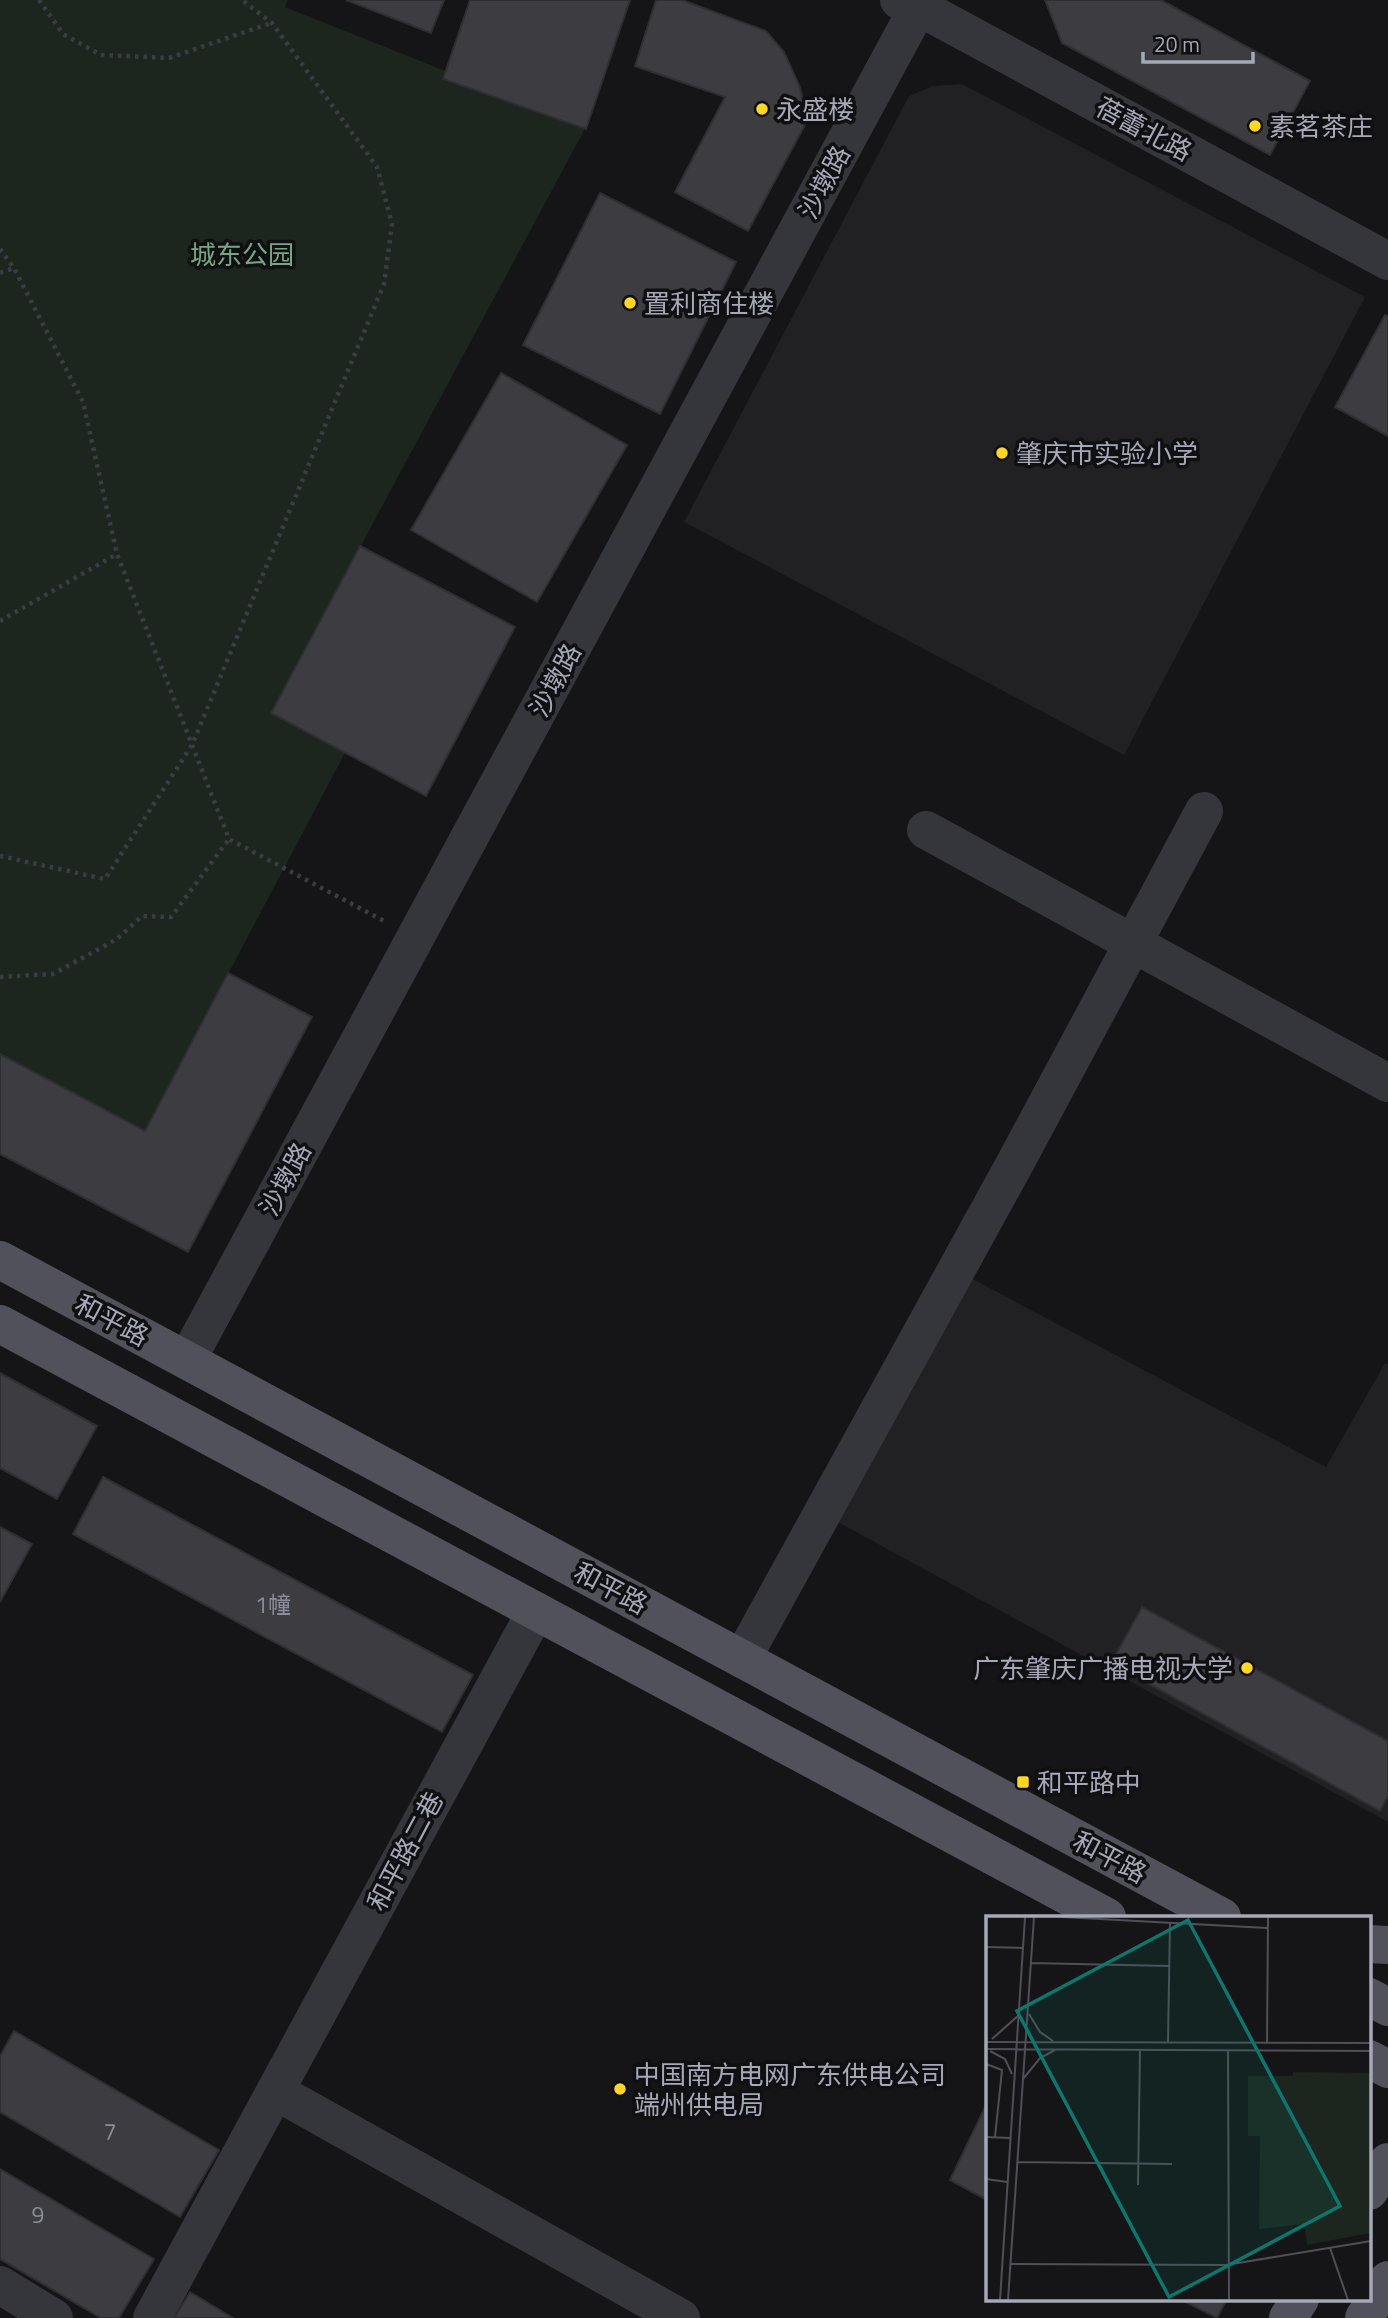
<svg xmlns="http://www.w3.org/2000/svg" width="1388" height="2318" viewBox="0 0 1388 2318" font-family="'Titillium Web','Noto Sans SC',sans-serif">
<style>
.built{fill:#212023}
.green{fill:#1c251e}
.building{fill:#3c3c41;stroke:#2f2e33;stroke-width:2}
.lines{fill:none;stroke-linecap:round;stroke-linejoin:round}
.path{stroke:#3b3c43;stroke-width:4.5;stroke-dasharray:3.5 5;stroke-linecap:butt}
.minor{stroke:#35353c;stroke-width:38}
.major{stroke:#51515b;stroke-width:38}
.poi-dot{fill:#ffd624;stroke:#100f11;stroke-width:2.5}
.labels{text-anchor:middle;dominant-baseline:central;stroke-width:7;stroke-linejoin:round;paint-order:stroke}
.number-label{font-size:23px;fill:#8b8d9a}
.poi-label{font-size:26px;fill:#a5a8b8;stroke:#100f11;text-anchor:start}
.street-label{font-size:26px;fill:#a5a8b8;stroke:#100f11}
.park-label{font-size:26px;fill:#7aa583;stroke:#100f11}
.inset-road{fill:none;stroke:#4f4f57;stroke-width:2}
.view{fill:#0f766e;fill-opacity:0.15;stroke:#0f766e;stroke-width:3.5}
.inset-edge{fill:none;stroke:#a5a8b8;stroke-width:3.5}
</style>
<rect width="100%" height="100%" fill="#151416"/>
<path class="built" d="M 962,84 L 1365,297 L 1124,755 L 684,522 L 909,96 L 933,86 Z
M 952,1268 L 1326,1467 L 1385,1363 L 1388,1364 L 1388,1822 L 823,1514 Z"/>
<path class="green" d="M 0,0 L 288,0 L 285,7 L 586,127 L 271,713 L 345,753 L 145,1131 L 0,1054 Z"/>
<path class="building" d="M 346,0 L 444,0 L 431,33 Z
M 470,0 L 630,0 L 586,129 L 443,79 Z
M 656,0 L 682,0 L 766,31 L 784,52 L 800,87 L 807,121 L 748,231 L 675,192 L 725,97 L 635,66 Z
M 1045,0 L 1161,0 L 1310,81 L 1270,155 L 1062,43 Z
M 600,193 L 736,262 L 660,414 L 523,345 Z
M 1385,315 L 1388,316 L 1388,436 L 1335,407 Z
M 501,373 L 627,445 L 537,602 L 411,530 Z
M 360,546 L 515,627 L 426,796 L 271,713 Z
M 228,973 L 312,1017 L 188,1252 L 0,1154 L 0,1054 L 145,1131 Z
M 0,1373 L 97,1426 L 57,1499 L 0,1468 Z
M 103,1477 L 473,1675 L 442,1732 L 73,1534 Z
M 0,1527 L 32,1544 L 0,1602 Z
M 1142,1607 L 1388,1741 L 1388,1796 L 1380,1811 L 1111,1663 Z
M 14,2031 L 219,2150 L 180,2217 L 0,2112 L 0,2056 Z
M 987,2103 L 987,2200 L 950,2180 Z
M 0,2169 L 154,2259 L 119,2318 L 101,2318 L 0,2259 Z
M 190,2292 L 233,2318 L 174,2318 Z
M 1180,2299 L 1227,2299 L 1217,2318 Z"/>
<g class="lines">
<path class="path" d="M 39,0 L 63,34 L 101,55 L 169,58 L 271,23
M 0,249 L 14,268 L 83,402 L 117,554
M 0,273 L 14,268
M 0,621 L 117,554 L 229,839 L 384,921
M 0,856 L 105,879 L 192,745 L 384,284 L 392,224 L 377,167 L 272,23 L 242,0
M 0,977 L 53,974 L 117,939 L 142,916 L 171,917 L 229,839"/>
<path class="minor" d="M 899,0 L 919,7 L 1388,261
M 926,830 L 1388,1083
M 187,1360 L 922,0
M 742,1659 L 1013,1167 L 1204,811
M 275,2091 L 681,2318
M 0,2285 L 54,2318
M 152,2318 L 536,1611"/>
<path class="major" d="M 0,1260 L 1222,1917
M 0,1324 L 1107,1917
M 1369,1944 L 1388,1945
M 1369,1997 L 1388,2007
M 1369,2059 L 1388,2069
M 1369,2191 L 1388,2162
M 1288,2318 L 1300,2299
M 1364,2318 L 1388,2280"/>
</g>
<g class="poi-dot">
<circle cx="762" cy="109" r="7"/>
<circle cx="1255" cy="126" r="7"/>
<circle cx="630" cy="303" r="7"/>
<circle cx="1002" cy="453" r="7"/>
<circle cx="1247" cy="1668" r="7"/>
<rect x="1016" y="1775" width="14" height="14" rx="3.5"/>
<circle cx="620" cy="2089" r="7"/>
</g>
<g class="labels">
<g class="number-label">
<text x="273" y="1604">1幢</text>
<text x="110" y="2131">7</text>
<text x="38" y="2214">9</text>
</g>
<g class="poi-label">
<text x="776" y="109">永盛楼</text>
<text x="1269" y="126">素茗茶庄</text>
<text x="644" y="303">置利商住楼</text>
<text x="1016" y="453">肇庆市实验小学</text>
<text x="1233" y="1668" text-anchor="end">广东肇庆广播电视大学</text>
<text x="1037" y="1782">和平路中</text>
<text x="634" y="2074">中国南方电网广东供电公司<tspan x="634" dy="30">端州供电局</tspan></text>
</g>
<g class="street-label">
<text transform="translate(1144 129) rotate(28)">蓓蕾北路</text>
<text transform="translate(824 182) rotate(-62)">沙墩路</text>
<text transform="translate(555 680) rotate(-62)">沙墩路</text>
<text transform="translate(285 1179) rotate(-62)">沙墩路</text>
<text transform="translate(112 1320) rotate(28)">和平路</text>
<text transform="translate(611 1588) rotate(28)">和平路</text>
<text transform="translate(405 1851) rotate(-62)">和平路二巷</text>
<text transform="translate(1110 1857) rotate(28)">和平路</text>
</g>
<g class="park-label">
<text x="242" y="254">城东公园</text>
</g>
</g>
<g transform="translate(986 1916)">
<rect width="385" height="385" fill="#151416"/>
<path d="M 307,156 L 385,157 L 385,317 L 321,329 L 318,308 L 273,313 L 274,220 L 262,220 L 262,160 L 306,160 Z" fill="#1c251e"/>
<path class="inset-road" d="M 76,1 L 281,12M 0,31 L 37,32M 45,47 L 183,50M 43,98 L 54,116 L 67,125M 6,123 L 33,99M 0,126 L 385,127M 182,126 L 184,7M 281,127 L 282,1M 0,133 L 385,135M 242,134 L 243,384M 4,135 L 19,143 L 26,158M 0,148 L 16,154 L 9,221M 37,163 L 54,142 L 69,134M 0,221 L 24,222M 31,246 L 186,248M 0,263 L 21,266M 152,269 L 154,134M 344,332 L 362,384M 25,348 L 240,349 L 385,325M 14,384 L 39,1M 22,384 L 48,1"/>
<path class="view" d="M 202,4 L 354,290 L 183,381 L 31,95 Z"/>
<rect width="385" height="385" class="inset-edge"/>
</g>
<path d="M1143 52v10h110v-10" fill="none" stroke="#a5a8b8" stroke-width="3.5"/>
<text x="1154" y="52" font-size="21" fill="#a5a8b8" stroke="#100f11" stroke-width="5" paint-order="stroke">20 m</text>
</svg>
